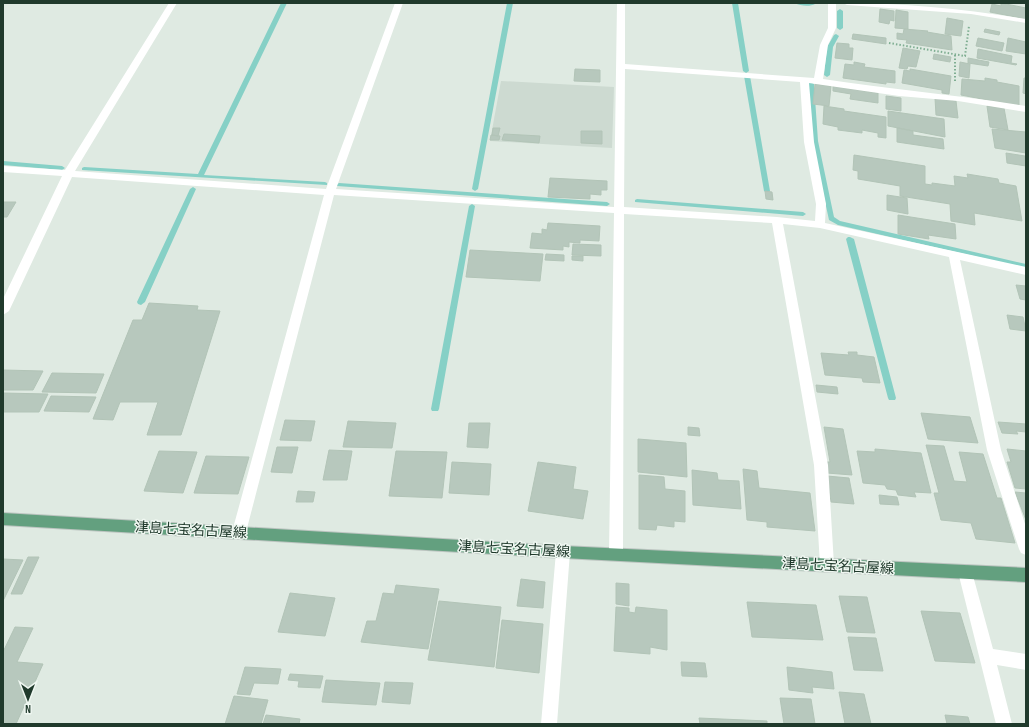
<svg xmlns="http://www.w3.org/2000/svg" width="1029" height="727" viewBox="0 0 1029 727" font-family="'Sofia Sans Condensed','Noto Sans JP',sans-serif">
<style>
.built{fill:#cddad1}
.lines{fill:none;stroke-linecap:round;stroke-linejoin:round}
.stream{fill:#86d0c6;fill-rule:evenodd}
.building{fill:#b7c8bd;stroke:#b2c4b7}
.major-casing{stroke:#bcc4c0;stroke-width:2}
.path{stroke:#7fae92;stroke-width:2;stroke-dasharray:1.5 2;stroke-linecap:butt}
.minor{fill:#fff;fill-rule:evenodd}
.major{fill:#63a07f;fill-rule:evenodd}
.labels{text-anchor:middle;dominant-baseline:central;stroke-width:3;stroke-linejoin:round;paint-order:stroke}
.street-label{font-size:14px;fill:#203a2c;stroke:#eff7f1}
</style>
<rect width="100%" height="100%" fill="#dfeae2"/>
<path class="built" d="M 501,81 L 614,87 L 612,148 L 490,141 Z"/>
<g class="lines">
<path class="stream" d="M 281,3 L 287,3 L 204,175 L 325,182 L 327,183 L 327,185 L 82,170 L 82,168 L 84,167 L 198,174 Z
M 507,3 L 513,3 L 478,189 L 475,191 L 472,189 Z
M 732,3 L 738,3 L 749,71 L 746,73 L 743,71 Z
M 795,3 L 814,3 L 815,4 C 810,7 800,6 795,3 Z
M 840,9 L 843,11 L 843,28 L 840,30 L 837,28 L 837,11 Z
M 836,34 L 839,36 L 833,47 L 830,75 L 827,77 L 824,75 L 827,47 L 834,35 Z
M 747,74 L 750,76 L 770,191 L 767,193 L 764,191 L 744,76 Z
M 811,82 L 814,84 L 818,141 L 834,217 L 840,221 L 1026,264 L 1026,268 L 838,225 L 829,220 L 812,141 L 808,84 Z
M 3,161 L 62,166 L 65,168 L 62,170 L 3,165 Z
M 339,183 L 607,202 L 610,204 L 607,206 L 337,186 L 336,185 Z
M 193,187 L 196,189 L 145,302 L 141,305 L 138,304 L 137,302 L 190,189 Z
M 637,199 L 803,212 L 806,214 L 803,216 L 635,202 L 635,200 Z
M 472,204 L 475,206 L 439,409 L 438,411 L 432,411 L 431,409 L 469,206 Z
M 848,237 L 850,237 L 854,239 L 896,398 L 895,400 L 889,400 L 888,398 L 846,239 Z"/>
</g>
<path class="building" d="M 1001,3 L 1026,8 L 1026,19 L 990,12 L 992,4 L 1001,6 Z
M 880,9 L 894,11 L 894,21 L 890,20 L 889,24 L 879,22 Z
M 896,10 L 908,12 L 908,29 L 895,28 Z
M 947,18 L 963,21 L 961,36 L 945,34 Z
M 904,29 L 928,31 L 927,32 L 951,36 L 952,50 L 906,43 L 907,40 L 897,39 L 897,33 L 903,34 Z
M 985,29 L 1000,32 L 999,35 L 984,32 Z
M 853,34 L 886,38 L 886,44 L 852,39 Z
M 978,38 L 1004,43 L 1002,51 L 976,46 Z
M 1008,38 L 1026,42 L 1026,54 L 1006,51 Z
M 837,43 L 849,44 L 849,48 L 853,48 L 852,60 L 835,58 Z
M 903,48 L 920,51 L 916,67 L 908,66 L 907,69 L 899,68 Z
M 978,49 L 1012,56 L 1011,63 L 1017,64 L 1016,65 L 977,58 Z
M 934,54 L 951,57 L 950,62 L 933,59 Z
M 968,58 L 989,62 L 988,66 L 968,63 Z
M 854,62 L 865,64 L 864,67 L 895,71 L 895,83 L 886,82 L 886,84 L 843,78 L 845,64 L 854,65 Z
M 960,62 L 970,64 L 969,78 L 959,76 Z
M 575,69 L 600,70 L 600,82 L 574,81 Z
M 910,69 L 951,76 L 949,94 L 942,93 L 942,90 L 902,83 L 904,70 L 910,71 Z
M 985,78 L 997,80 L 997,82 L 1019,86 L 1019,106 L 961,95 L 962,79 L 985,81 Z
M 1024,78 L 1026,78 L 1026,94 L 1023,93 Z
M 815,84 L 831,86 L 829,106 L 813,104 Z
M 833,86 L 878,93 L 878,103 L 850,99 L 851,94 L 833,91 Z
M 886,96 L 901,98 L 901,111 L 886,109 Z
M 935,98 L 956,101 L 958,118 L 936,115 Z
M 824,106 L 844,109 L 844,111 L 886,117 L 886,138 L 878,137 L 878,133 L 862,130 L 862,133 L 838,130 L 838,127 L 823,124 Z
M 987,106 L 1004,108 L 1008,130 L 990,127 Z
M 888,111 L 944,119 L 945,137 L 888,126 Z
M 493,128 L 500,128 L 498,136 L 492,135 Z
M 897,128 L 913,131 L 913,135 L 943,139 L 944,149 L 897,142 Z
M 992,129 L 1026,132 L 1026,153 L 995,148 Z
M 581,131 L 602,131 L 602,144 L 581,143 Z
M 504,134 L 540,136 L 539,143 L 502,140 Z
M 491,135 L 500,136 L 499,140 L 490,140 Z
M 1006,153 L 1025,156 L 1026,166 L 1007,163 Z
M 854,155 L 925,166 L 925,184 L 932,185 L 932,183 L 955,186 L 954,176 L 968,178 L 967,174 L 998,179 L 999,183 L 1016,186 L 1022,221 L 974,213 L 975,225 L 951,221 L 950,204 L 900,196 L 900,186 L 858,179 L 858,171 L 853,170 Z
M 550,178 L 607,181 L 607,190 L 601,190 L 601,195 L 590,194 L 590,199 L 548,197 Z
M 765,191 L 772,192 L 773,200 L 766,199 Z
M 887,195 L 907,198 L 908,214 L 887,210 Z
M 3,202 L 16,202 L 7,217 L 3,217 Z
M 898,215 L 955,224 L 956,239 L 928,235 L 929,239 L 898,234 Z
M 548,223 L 600,226 L 599,241 L 580,240 L 580,243 L 569,242 L 569,247 L 563,246 L 563,250 L 530,248 L 532,233 L 542,234 L 542,229 L 547,230 Z
M 573,244 L 601,245 L 601,256 L 572,255 Z
M 470,250 L 543,254 L 540,281 L 466,277 Z
M 546,254 L 564,255 L 564,261 L 545,260 Z
M 572,256 L 583,256 L 583,261 L 572,260 Z
M 1016,285 L 1026,286 L 1026,300 L 1020,299 Z
M 149,303 L 198,306 L 197,310 L 220,311 L 181,435 L 147,435 L 158,402 L 120,402 L 113,420 L 93,419 L 133,320 L 142,320 Z
M 1007,315 L 1023,317 L 1026,331 L 1010,329 Z
M 848,352 L 857,352 L 857,355 L 874,357 L 880,383 L 863,382 L 862,378 L 825,375 L 821,353 L 849,355 Z
M 3,370 L 43,371 L 33,390 L 3,390 Z
M 52,373 L 104,374 L 96,393 L 42,392 Z
M 816,385 L 837,387 L 838,394 L 817,392 Z
M 3,393 L 48,394 L 39,412 L 3,412 Z
M 51,396 L 96,397 L 89,412 L 44,411 Z
M 921,413 L 970,417 L 978,443 L 928,439 Z
M 285,420 L 315,421 L 311,441 L 280,440 Z
M 348,421 L 396,423 L 392,448 L 343,447 Z
M 998,422 L 1026,424 L 1026,432 L 1016,431 L 1018,434 L 1002,433 Z
M 469,423 L 490,423 L 488,448 L 467,447 Z
M 688,427 L 699,428 L 700,436 L 688,435 Z
M 824,427 L 843,429 L 852,475 L 827,473 L 826,462 L 830,462 Z
M 638,439 L 686,443 L 687,477 L 638,472 Z
M 926,445 L 944,446 L 954,481 L 967,482 L 959,452 L 983,454 L 997,498 L 1001,498 L 1015,543 L 976,539 L 971,523 L 941,520 L 934,493 L 939,493 Z
M 277,447 L 298,447 L 292,473 L 271,472 Z
M 875,449 L 921,453 L 931,493 L 914,492 L 916,497 L 898,495 L 896,490 L 887,489 L 885,485 L 863,483 L 857,451 L 875,452 Z
M 1007,449 L 1026,451 L 1026,489 L 1015,488 L 1007,462 L 1011,462 Z
M 329,450 L 352,451 L 347,480 L 323,480 Z
M 159,451 L 197,452 L 183,493 L 144,491 Z
M 396,451 L 447,452 L 442,498 L 389,496 Z
M 206,456 L 249,457 L 238,494 L 194,493 Z
M 452,462 L 491,464 L 489,495 L 449,493 Z
M 538,462 L 576,467 L 573,489 L 588,491 L 583,519 L 528,511 Z
M 743,469 L 757,471 L 759,488 L 810,493 L 815,531 L 767,527 L 767,522 L 747,520 Z
M 692,470 L 717,473 L 718,480 L 739,481 L 741,509 L 693,505 Z
M 639,475 L 664,477 L 665,489 L 685,491 L 685,522 L 674,521 L 674,527 L 657,525 L 656,530 L 639,529 Z
M 827,476 L 849,478 L 854,504 L 831,502 Z
M 298,491 L 315,492 L 313,502 L 296,502 Z
M 1015,492 L 1026,493 L 1026,520 Z
M 879,495 L 897,497 L 899,505 L 880,504 Z
M 28,557 L 39,557 L 22,594 L 11,594 Z
M 3,559 L 23,560 L 3,601 Z
M 521,579 L 545,582 L 543,608 L 517,606 Z
M 616,583 L 629,584 L 629,606 L 616,604 Z
M 396,585 L 439,589 L 428,649 L 361,642 L 367,621 L 376,621 L 383,593 L 394,594 Z
M 290,593 L 335,598 L 325,636 L 278,632 Z
M 839,596 L 867,597 L 875,633 L 847,632 Z
M 439,601 L 501,607 L 494,667 L 428,660 Z
M 747,602 L 816,605 L 823,640 L 752,637 Z
M 616,607 L 629,608 L 629,612 L 635,613 L 636,607 L 667,610 L 667,650 L 650,647 L 650,654 L 614,651 Z
M 921,611 L 960,613 L 975,663 L 935,661 Z
M 502,620 L 543,624 L 539,673 L 496,668 Z
M 15,627 L 33,628 L 17,662 L 43,664 L 16,724 L 3,724 L 3,652 Z
M 848,637 L 876,638 L 883,671 L 854,670 Z
M 681,662 L 705,663 L 707,677 L 682,676 Z
M 245,667 L 281,669 L 278,684 L 254,683 L 250,695 L 237,694 Z
M 787,667 L 832,672 L 834,689 L 812,687 L 813,693 L 789,690 Z
M 290,674 L 323,676 L 320,688 L 298,687 L 299,681 L 288,680 Z
M 326,680 L 380,683 L 376,705 L 322,702 Z
M 385,682 L 413,683 L 410,704 L 382,702 Z
M 839,692 L 864,694 L 871,724 L 845,724 Z
M 234,696 L 268,700 L 261,724 L 225,724 Z
M 780,698 L 811,699 L 815,724 L 784,724 Z
M 266,715 L 300,719 L 299,724 L 263,724 Z
M 945,715 L 968,717 L 970,724 L 947,724 Z
M 699,718 L 767,721 L 767,724 L 700,724 Z"/>
<g class="lines">
<defs>
<path id="major" d="M 3,513 L 563,546 L 1026,568 L 1026,582 L 563,558 L 3,525 Z"/>
</defs>
<use href="#major" class="major-casing"/>
<path class="path" d="M 889,43 L 965,56 L 969,26
M 955,55 L 955,82"/>
<path class="minor" d="M 169,3 L 177,3 L 75,171 L 326,189 L 395,3 L 403,3 L 336,189 L 614,207 L 617,3 L 625,3 L 625,64 L 814,78 L 820,45 L 828,28 L 828,3 L 836,3 L 836,28 L 828,45 L 823,79 C 890,89 958,95 1026,106 L 1026,112 L 958,101 L 899,96 L 809,83 L 814,142 L 826,204 L 825,223 L 1026,267 L 1026,275 L 960,260 L 1001,450 L 1026,527 L 1026,555 L 1021,553 L 1019,549 L 987,450 L 949,257 L 820,228 L 783,224 L 828,465 L 834,565 L 832,570 L 827,571 L 822,570 L 820,565 L 814,465 L 772,223 L 624,214 L 623,554 L 621,558 L 616,560 L 611,558 L 609,554 L 614,213 L 334,195 L 246,532 L 244,536 L 239,538 L 234,536 L 232,532 L 324,195 L 72,177 L 9,311 L 3,315 L 3,299 L 62,176 L 3,172 L 3,166 L 65,170 ZM 625,69 L 800,82 L 804,142 L 816,204 L 815,221 L 777,217 L 624,207 Z
M 843,3 C 905,3 965,9 1026,19 L 1026,23 L 971,14 L 847,5 Z
M 563,546 L 568,548 L 570,552 L 557,724 L 541,724 L 556,552 L 558,548 Z
M 965,565 L 970,567 L 972,572 L 993,649 L 1026,654 L 1026,670 L 997,665 L 1012,724 L 996,724 L 958,572 L 960,567 Z"/>
<use href="#major" class="major"/>
</g>
<g class="labels">
<g class="street-label">
<text transform="translate(191 530) rotate(3)">津島七宝名古屋線</text>
<text transform="translate(514 549) rotate(3)">津島七宝名古屋線</text>
<text transform="translate(838 566) rotate(3)">津島七宝名古屋線</text>
</g>
</g>
<rect width="1029" height="727" fill="none" stroke="#203a2c" stroke-width="8"/>
<g transform="translate(28 699) rotate(180)" stroke="#eff7f1" stroke-width="3" paint-order="stroke">
<path d="M0-3L7 15L0 10L-7 15Z" fill="#203a2c"/>
<text y="-6" font-size="11" font-weight="bold" text-anchor="middle" fill="#203a2c">N</text>
</g>
</svg>
